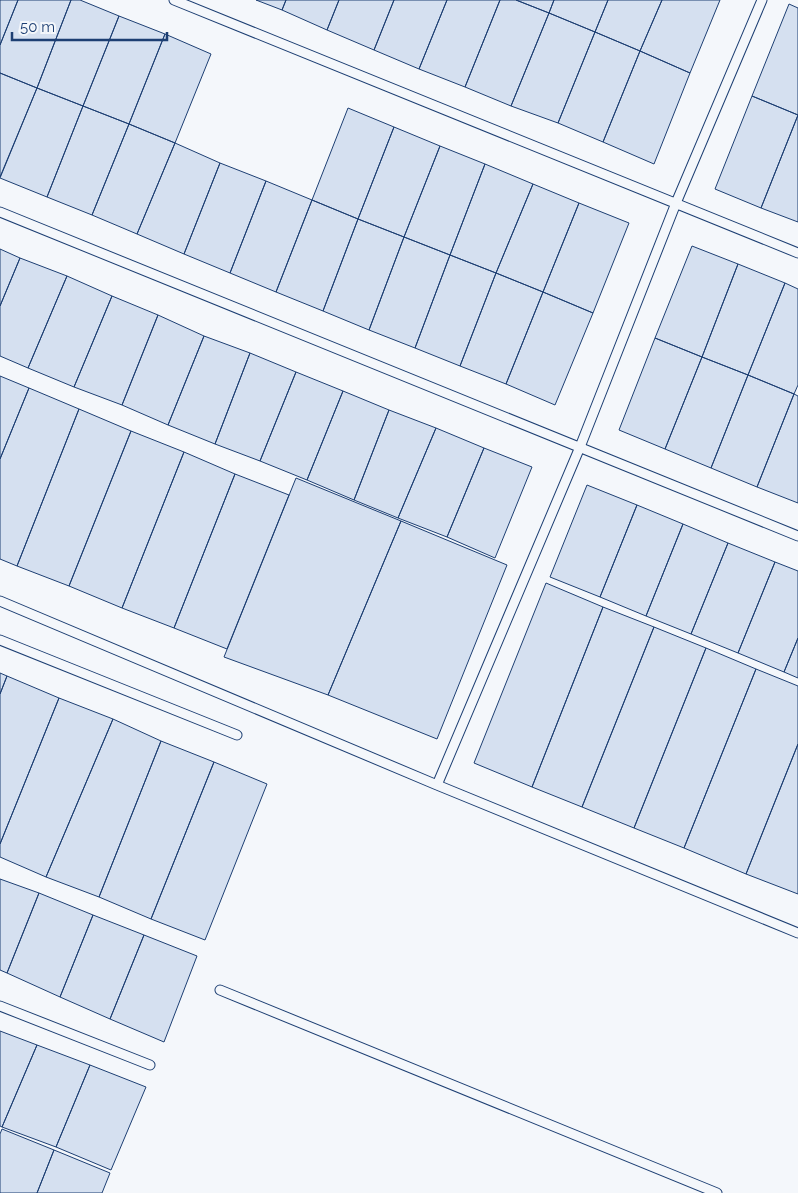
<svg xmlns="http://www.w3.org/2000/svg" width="798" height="1193" viewBox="0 0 798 1193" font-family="Raleway,sans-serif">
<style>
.building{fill:#d5e0f0;stroke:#1d3f73}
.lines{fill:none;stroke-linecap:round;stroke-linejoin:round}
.lane-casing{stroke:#1d3f73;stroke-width:11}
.lane{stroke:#f4f7fb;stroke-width:9}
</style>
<rect width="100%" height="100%" fill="#f4f7fb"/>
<path class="building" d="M 0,0 L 18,0 L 0,45 Z
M 18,0 L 71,0 L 37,88 L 0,73 L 0,45 Z
M 71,0 L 80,0 L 119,16 L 83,106 L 37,88 Z
M 256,0 L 286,0 L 282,10 Z
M 286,0 L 339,0 L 327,30 L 282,10 Z
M 339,0 L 394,0 L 374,50 L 327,30 Z
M 394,0 L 447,0 L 419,69 L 374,50 Z
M 447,0 L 500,0 L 465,87 L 419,69 Z
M 500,0 L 516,0 L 549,13 L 511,106 L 465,87 Z
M 516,0 L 554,0 L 549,13 Z
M 554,0 L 608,0 L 595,32 L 549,13 Z
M 608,0 L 662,0 L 640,51 L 595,32 Z
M 662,0 L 720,0 L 690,73 L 640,51 Z
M 789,4 L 798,8 L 798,115 L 752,96 Z
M 549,13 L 595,32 L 558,123 L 511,106 Z
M 119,16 L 165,34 L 129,124 L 83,106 Z
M 595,32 L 640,51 L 603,142 L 558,123 Z
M 165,34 L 211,54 L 175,143 L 129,124 Z
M 640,51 L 690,73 L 654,164 L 603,142 Z
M 0,73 L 37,88 L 0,177 Z
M 37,88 L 83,106 L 47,197 L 0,178 Z
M 752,96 L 798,115 L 761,208 L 715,189 Z
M 83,106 L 129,124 L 92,215 L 47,197 Z
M 348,108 L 394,127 L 358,219 L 312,200 Z
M 798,115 L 798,222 L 761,208 Z
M 129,124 L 175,143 L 137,234 L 92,215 Z
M 394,127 L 440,146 L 404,237 L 358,219 Z
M 175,143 L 220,163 L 184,254 L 137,234 Z
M 440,146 L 485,164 L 450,255 L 404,237 Z
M 220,163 L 266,181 L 230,273 L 184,254 Z
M 485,164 L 533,184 L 496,273 L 450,255 Z
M 266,181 L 312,200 L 276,292 L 230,273 Z
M 533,184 L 579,203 L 543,292 L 496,273 Z
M 312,200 L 358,219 L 323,311 L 276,292 Z
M 579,203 L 629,223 L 593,313 L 543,292 Z
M 358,219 L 404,237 L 369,330 L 323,311 Z
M 404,237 L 450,255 L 415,348 L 369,330 Z
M 692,246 L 738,264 L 702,357 L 655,338 Z
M 0,249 L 20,258 L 0,306 Z
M 450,255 L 496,273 L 460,366 L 415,348 Z
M 20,258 L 67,276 L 28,368 L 0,356 L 0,306 Z
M 738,264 L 785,283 L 748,375 L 702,357 Z
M 496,273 L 543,292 L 506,384 L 460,366 Z
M 67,276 L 112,296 L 74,387 L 28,368 Z
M 785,283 L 798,289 L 798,385 L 794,394 L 748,375 Z
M 543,292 L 593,313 L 555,405 L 506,384 Z
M 112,296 L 158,315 L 122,405 L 74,387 Z
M 158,315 L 204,336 L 168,425 L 122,405 Z
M 204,336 L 250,353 L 215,444 L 168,425 Z
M 655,338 L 702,357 L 665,449 L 619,430 Z
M 250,353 L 296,372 L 260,461 L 215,444 Z
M 702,357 L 748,375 L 711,468 L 665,449 Z
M 296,372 L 343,391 L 307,480 L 260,461 Z
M 748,375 L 794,394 L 757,487 L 711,468 Z
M 0,376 L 29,388 L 0,459 Z
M 29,388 L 79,409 L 17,566 L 0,559 L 0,459 Z
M 343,391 L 389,410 L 354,500 L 307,480 Z
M 794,394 L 798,396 L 798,503 L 757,487 Z
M 79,409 L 131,431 L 69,586 L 17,566 Z
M 389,410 L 436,428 L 398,518 L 354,500 Z
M 436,428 L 484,448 L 447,537 L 398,518 Z
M 131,431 L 184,452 L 122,608 L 69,586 Z
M 484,448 L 532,467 L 495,558 L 447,537 Z
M 184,452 L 235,474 L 174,628 L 122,608 Z
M 235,474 L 289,495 L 227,649 L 174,628 Z
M 296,478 L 401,521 L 328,695 L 224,657 Z
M 587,485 L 637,505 L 600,597 L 550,577 Z
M 637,505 L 683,524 L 646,616 L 600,597 Z
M 401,521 L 507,565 L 437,739 L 328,695 Z
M 683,524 L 728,543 L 691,634 L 646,616 Z
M 728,543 L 775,562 L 738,653 L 691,634 Z
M 775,562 L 798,571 L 798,638 L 784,672 L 738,653 Z
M 546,583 L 603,607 L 532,787 L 474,763 Z
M 603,607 L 654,627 L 582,807 L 532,787 Z
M 654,627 L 706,648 L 634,828 L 582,807 Z
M 798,638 L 798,678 L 784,672 Z
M 706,648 L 756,669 L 684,848 L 634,828 Z
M 756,669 L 798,686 L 798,744 L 746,874 L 684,848 Z
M 0,673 L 7,676 L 0,694 Z
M 7,676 L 59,698 L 0,844 L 0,694 Z
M 59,698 L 113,719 L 46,877 L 0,857 L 0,844 Z
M 113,719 L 161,741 L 99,897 L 46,877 Z
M 161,741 L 214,762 L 151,919 L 99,897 Z
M 798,744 L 798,894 L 746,874 Z
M 214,762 L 267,784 L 205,940 L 151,919 Z
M 0,879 L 39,893 L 7,973 L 0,970 Z
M 39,893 L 93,915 L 60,997 L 7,973 Z
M 93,915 L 144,935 L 110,1019 L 60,997 Z
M 144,935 L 197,956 L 164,1042 L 110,1019 Z
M 0,1031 L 37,1045 L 2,1127 L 0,1126 Z
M 37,1045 L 90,1065 L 56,1147 L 2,1127 Z
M 90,1065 L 146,1087 L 111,1170 L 56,1147 Z
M 2,1129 L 54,1150 L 37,1193 L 0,1193 L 0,1134 Z
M 54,1150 L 110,1173 L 102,1193 L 37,1193 Z"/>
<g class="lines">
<defs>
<path id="lane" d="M 174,0 L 798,253
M 0,212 L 798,536
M 0,601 L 437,785 L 798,933
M 0,640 L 237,735
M 437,785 L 580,447 L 676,203 L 762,0
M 220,990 L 717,1193
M 0,1006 L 150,1065"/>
</defs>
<use href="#lane" class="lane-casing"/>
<use href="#lane" class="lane"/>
</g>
<path d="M12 32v8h155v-8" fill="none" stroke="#1d3f73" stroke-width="2.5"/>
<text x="20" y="32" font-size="15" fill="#1d3f73" stroke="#f4f7fb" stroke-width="4" paint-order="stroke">50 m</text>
</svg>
